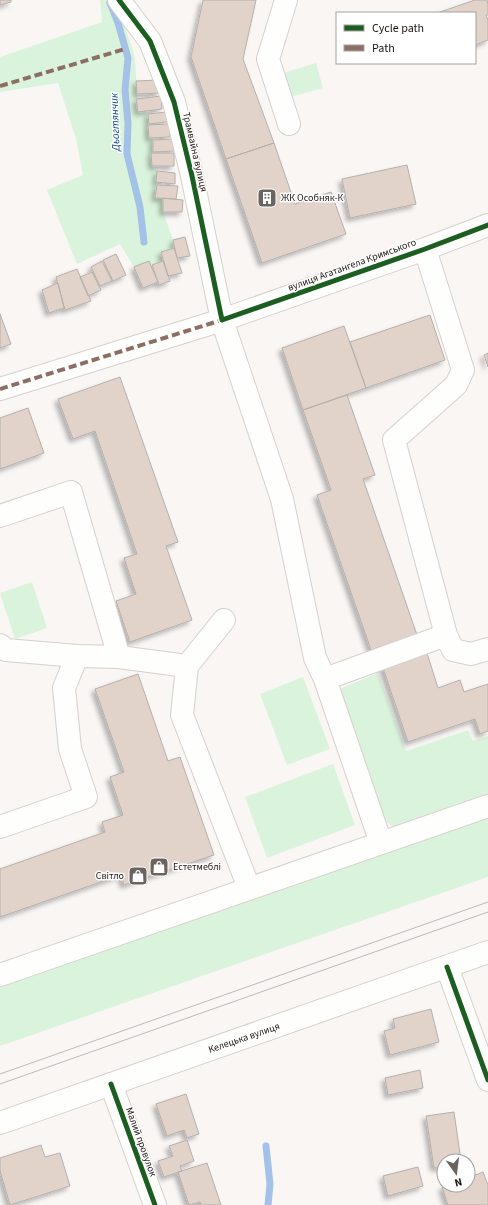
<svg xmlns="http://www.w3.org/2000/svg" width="488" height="1205" viewBox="0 0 488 1205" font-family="'Source Sans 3',sans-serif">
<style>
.green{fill:#daf3dc}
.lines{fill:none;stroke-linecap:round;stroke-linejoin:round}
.stream{stroke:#a4c2e7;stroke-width:7}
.building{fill:#e1d3ca;stroke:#b5b0ac;filter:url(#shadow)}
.minor-casing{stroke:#d7d0cc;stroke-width:24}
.major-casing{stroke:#d7d0cc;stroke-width:24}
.minor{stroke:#fefefd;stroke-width:22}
.major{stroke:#fefefd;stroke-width:22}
.tram{stroke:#bcbab9;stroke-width:1}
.quiet{stroke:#8d6e63;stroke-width:4;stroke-dasharray:8 4;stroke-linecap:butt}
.cycleway-casing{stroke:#fff;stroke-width:8}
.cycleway{stroke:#1b5e20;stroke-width:5}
.labels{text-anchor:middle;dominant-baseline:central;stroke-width:3;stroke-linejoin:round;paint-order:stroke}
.street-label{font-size:10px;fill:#1d140e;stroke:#fff}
.poi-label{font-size:10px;fill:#1d140e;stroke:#fff;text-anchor:start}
.water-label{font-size:11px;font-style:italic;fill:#074586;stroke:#fff}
</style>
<defs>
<filter id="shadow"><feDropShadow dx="-3.5" dy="3.5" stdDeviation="2" flood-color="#0004"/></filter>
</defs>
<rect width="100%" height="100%" fill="#f9f6f4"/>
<path class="green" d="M 100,0 L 114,0 L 116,2 L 133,50 L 135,59 L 138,112 L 148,114 L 149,138 L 153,140 L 153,152 L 151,153 L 152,166 L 157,171 C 156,180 156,188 155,197 L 163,198 L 163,212 L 173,240 L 174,248 L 161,252 L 163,261 L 152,265 L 149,261 L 134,267 L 120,244 L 77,264 L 47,190 L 83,175 L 76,139 L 58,83 L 0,92 L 0,57 L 102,22 Z
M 316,63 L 323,88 L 287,98 L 280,74 Z
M 32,582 L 47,628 L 15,639 L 0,593 Z
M 378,673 L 406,751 L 468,730 L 473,741 L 488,736 L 488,801 L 401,829 L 392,826 L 383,819 L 339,692 L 342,688 Z
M 303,677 L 330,749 L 287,765 L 260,694 Z
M 333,764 L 355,825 L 267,858 L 245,797 Z
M 488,815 L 488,877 L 0,1046 L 0,983 Z"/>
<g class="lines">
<path class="stream" d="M 110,3 L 118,23 L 128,58 L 125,90 L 128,123 L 127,154 L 140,207 L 144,242
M 266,1146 L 270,1184 L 268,1205"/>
</g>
<path class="building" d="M 0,0 L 11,0 L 11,2 L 0,5 Z
M 203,0 L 256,0 L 243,59 L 274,143 L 226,159 L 191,57 Z
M 475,0 L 487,0 L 488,4 L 488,15 L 486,15 L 488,20 L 488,40 L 475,45 L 475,13 L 440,13 L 440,12 Z
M 159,80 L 160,93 L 137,94 L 136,81 Z
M 161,96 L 162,109 L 138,112 L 136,99 Z
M 167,112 L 167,122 L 149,124 L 148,114 Z
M 169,124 L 170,137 L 149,138 L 148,125 Z
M 173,139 L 174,151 L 153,152 L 153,140 Z
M 274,143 L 295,204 L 331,192 L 346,234 L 262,263 L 226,159 Z
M 151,153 L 174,153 L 174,166 L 152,166 Z
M 407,165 L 416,204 L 350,218 L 342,179 Z
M 157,171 L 175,173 L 175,184 L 156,182 Z
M 157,185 L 178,186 L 176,199 L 155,198 Z
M 163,198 L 183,200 L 182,212 L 163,212 Z
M 185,237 L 190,256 L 177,258 L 173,240 Z
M 174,248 L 182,273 L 168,276 L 161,252 Z
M 116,254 L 126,275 L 113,281 L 103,260 Z
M 102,261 L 112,281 L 100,286 L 91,267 Z
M 149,261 L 158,282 L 143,288 L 134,267 Z
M 163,261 L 170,281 L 159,285 L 152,265 Z
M 77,269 L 91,301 L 65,310 L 56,277 Z
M 92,272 L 101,290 L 88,296 L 80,277 Z
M 58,283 L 64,308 L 49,313 L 42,290 Z
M 0,314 L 11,344 L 0,348 Z
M 430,315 L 445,360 L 366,388 L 350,342 Z
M 344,326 L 366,388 L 303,410 L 282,348 Z
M 488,353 L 488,367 L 484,355 Z
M 120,377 L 178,542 L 166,546 L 192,620 L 130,642 L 116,601 L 136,594 L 124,558 L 137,554 L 95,431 L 73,439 L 58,399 Z
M 347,395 L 375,475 L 363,479 L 417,635 L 371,650 L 317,495 L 331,490 L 303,410 Z
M 28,408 L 44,453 L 0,469 L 0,418 Z
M 426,650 L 438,688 L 460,680 L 464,692 L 488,684 L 488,731 L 480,734 L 475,719 L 408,742 L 382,665 Z
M 138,674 L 168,761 L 180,757 L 214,855 L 124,885 L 121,875 L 0,917 L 0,869 L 105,832 L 102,822 L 123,815 L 110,777 L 124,772 L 95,689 Z
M 431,1009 L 439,1042 L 390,1055 L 384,1031 L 395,1028 L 393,1019 Z
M 420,1070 L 423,1088 L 388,1095 L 385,1078 Z
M 186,1094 L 199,1134 L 187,1138 L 184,1130 L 167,1136 L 156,1104 Z
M 454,1112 L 461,1161 L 444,1161 L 444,1167 L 434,1168 L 426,1116 Z
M 187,1140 L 194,1161 L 180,1166 L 182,1171 L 164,1177 L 158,1161 L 173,1156 L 169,1146 Z
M 41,1145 L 45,1157 L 60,1153 L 70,1186 L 10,1205 L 0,1171 L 0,1158 Z
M 207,1163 L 221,1205 L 201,1205 L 200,1202 L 189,1205 L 178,1172 Z
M 418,1167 L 423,1186 L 388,1196 L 383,1176 Z
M 483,1172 L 488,1185 L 488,1205 L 448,1205 L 442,1187 L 447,1185 L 468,1185 L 468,1178 Z"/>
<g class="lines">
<defs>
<path id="minor" d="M 119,0 L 150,41 L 174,102 L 192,176 L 222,320 L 282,499 L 315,658 L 325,679 L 381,843
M 286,0 L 268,59 L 289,124
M 425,249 L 463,370 L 456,385 L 394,440 L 446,635 L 453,650 L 471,654 L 488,649
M 0,389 L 222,320 L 425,249 L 488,225
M 0,516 L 71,492 L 119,657
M 224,620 L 187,666 L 182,715 L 249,888
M 0,645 L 6,650 L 77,656 L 119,657 L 187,666
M 325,679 L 446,635
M 0,827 L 86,797 L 70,749 L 64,688 L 77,656
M 447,967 L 488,1080
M 0,975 L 488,806
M 111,1084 L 155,1205"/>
<path id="major" d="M 0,1123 L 488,952"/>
</defs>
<use href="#minor" class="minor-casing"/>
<use href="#major" class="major-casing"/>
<use href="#minor" class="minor"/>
<use href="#major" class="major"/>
<path class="tram" d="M 0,1074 L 488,902
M 0,1084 L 488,912"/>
<path class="quiet" d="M 0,86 L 125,49
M 0,389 L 222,320"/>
<defs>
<path id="cycleway" d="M 119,0 L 150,41 L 174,102 L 192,176 L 222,320 L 425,249 L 488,225
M 447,967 L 488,1080
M 111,1084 L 155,1205"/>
</defs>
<use href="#cycleway" class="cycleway-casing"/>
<use href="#cycleway" class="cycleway"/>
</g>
<defs>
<symbol id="building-square" viewBox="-11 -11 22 22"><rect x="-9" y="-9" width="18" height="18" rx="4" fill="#6a635e" stroke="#fff"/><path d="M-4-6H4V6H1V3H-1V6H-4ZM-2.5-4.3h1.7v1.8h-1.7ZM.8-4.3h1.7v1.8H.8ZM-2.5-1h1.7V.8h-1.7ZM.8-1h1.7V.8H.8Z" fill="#fff"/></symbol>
<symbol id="shop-square" viewBox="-11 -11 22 22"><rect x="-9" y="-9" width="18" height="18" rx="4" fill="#6a635e" stroke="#fff"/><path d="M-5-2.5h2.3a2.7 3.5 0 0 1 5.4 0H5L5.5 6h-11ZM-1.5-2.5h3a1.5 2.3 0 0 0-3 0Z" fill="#fff"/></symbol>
</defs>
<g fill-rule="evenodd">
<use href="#building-square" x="256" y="187" width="22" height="22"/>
<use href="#shop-square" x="148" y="856" width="22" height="22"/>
<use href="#shop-square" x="127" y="865" width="22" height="22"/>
</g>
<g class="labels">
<g class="street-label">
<text transform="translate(195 152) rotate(77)">Трамвайна вулиця</text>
<text transform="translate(352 265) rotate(-20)">вулиця Агатангела Кримського</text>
<text transform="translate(244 1038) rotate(-19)">Келецька вулиця</text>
<text transform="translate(141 1142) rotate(70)">Малий провулок</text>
</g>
<g class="poi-label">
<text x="281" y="198">ЖК Особняк-К</text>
<text x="173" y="867">Естетмеблі</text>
<text x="124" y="876" text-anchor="end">Світло</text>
</g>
<g class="water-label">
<text transform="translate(115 122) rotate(-92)">Дьогтянчик</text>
</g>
</g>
<rect x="336" y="12" width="140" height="52" fill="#ffffff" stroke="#a5a19f"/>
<rect x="344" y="25" width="20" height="6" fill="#1b5e20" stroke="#a5a19f"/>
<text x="372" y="32" font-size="12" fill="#1d140e">Cycle path</text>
<rect x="344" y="45" width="20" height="6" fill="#8d6e63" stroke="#a5a19f"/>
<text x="372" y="52" font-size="12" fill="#1d140e">Path</text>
<g transform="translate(456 1173) rotate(166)"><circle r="19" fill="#ffffff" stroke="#a5a19f"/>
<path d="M0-3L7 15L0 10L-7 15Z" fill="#6a635e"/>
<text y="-6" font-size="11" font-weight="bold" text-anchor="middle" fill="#1d140e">N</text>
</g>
</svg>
